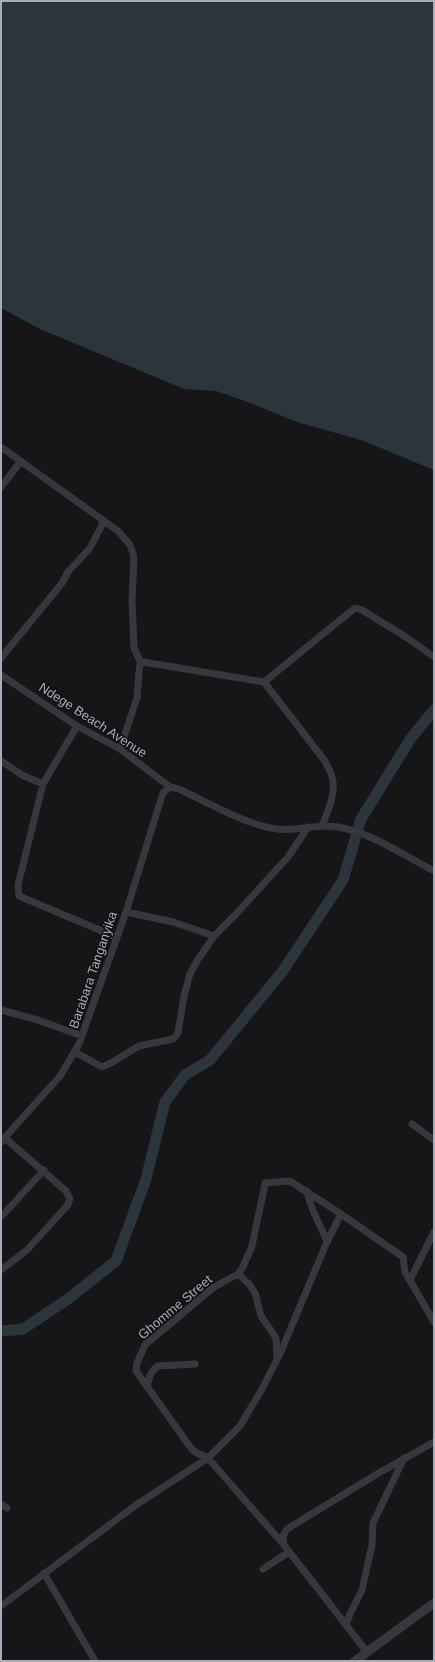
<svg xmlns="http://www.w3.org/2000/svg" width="435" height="1662" viewBox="0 0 435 1662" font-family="Arial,sans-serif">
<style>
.water{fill:#2c353c}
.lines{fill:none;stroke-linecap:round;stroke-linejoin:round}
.river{stroke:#2c353c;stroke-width:11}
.minor{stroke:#37383d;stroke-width:7}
.tertiary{stroke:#37383d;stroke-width:9}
.labels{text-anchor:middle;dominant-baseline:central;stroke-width:3;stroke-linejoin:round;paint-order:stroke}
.street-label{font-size:13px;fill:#a8adb8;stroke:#111113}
</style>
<rect width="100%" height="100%" fill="#161618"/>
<path class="water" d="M 1,1 L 434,1 L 434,470 L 361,440 L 297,422 L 248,402 L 216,391 L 184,389 L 40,329 L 1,308 Z"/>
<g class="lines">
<path class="river" d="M 1,1331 L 23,1329 L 68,1299 L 116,1261 L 146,1179 L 165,1102 L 185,1075 L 210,1060 L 282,972 L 343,880 L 361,819 L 411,738 L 434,710"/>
<path class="minor" d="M 1,447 L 118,531 L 130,545 L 134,557 L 132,600 L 134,648 L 140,661 L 149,663 L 264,682 L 325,761 C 328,768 333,775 333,782 C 335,796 327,813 322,826
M 1,487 L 21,461
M 1,658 L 62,583 L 68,572 L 90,548 L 104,521
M 1,675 L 77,726 L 120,749 L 170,787 L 179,789 C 206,802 249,826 277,829 C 297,832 317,823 338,827 C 372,833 403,855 434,871
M 264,682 L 355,608 L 362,610 L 406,637 L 434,657
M 120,749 L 137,698 L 140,661
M 1,761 L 22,775 L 43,784 L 77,726
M 43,784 L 18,885 L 19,896 L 116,937
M 126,912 L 173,922 L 214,936
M 1,1010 L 38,1020 L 82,1036
M 75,1052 L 102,1067 L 111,1063 L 139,1046 L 173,1039 L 178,1033 L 184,996 L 190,974 L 197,961 L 214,936 L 236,914 L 288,857 L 308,827
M 412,1124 L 434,1140
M 1,1142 L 60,1076 L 79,1044 L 126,912 L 161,799 L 163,793 L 170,787
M 265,1183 L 290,1181 L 341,1214 L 403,1257 L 405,1272 L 434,1322
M 265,1184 L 252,1246 L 242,1269 L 238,1274 L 214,1287 L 145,1345 L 137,1363 L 136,1371 L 191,1448 L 195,1452 L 208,1458 L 284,1545 L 367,1652
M 307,1191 C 310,1209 321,1225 327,1242
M 1,1217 L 44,1170
M 1,1270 L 27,1250 L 67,1206 L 70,1199 L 66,1191 L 5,1138
M 238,1274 L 249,1284 L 255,1293 L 261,1316 L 276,1338 L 277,1357
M 410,1280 L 434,1232
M 147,1387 C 149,1378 150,1371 158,1366 L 195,1364
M 1,1504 L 7,1508
M 284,1545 L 283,1536 L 287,1529 L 377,1474 L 434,1442
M 263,1569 L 289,1552
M 44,1573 L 95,1661
M 1,1606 L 136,1505 L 208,1458 L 240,1426 L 262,1389 L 280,1354 L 327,1242 L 341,1214
M 346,1625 L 350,1614 L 362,1590 L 372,1545 L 373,1523 L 404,1458"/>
<path class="tertiary" d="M 355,1661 L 434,1603"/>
</g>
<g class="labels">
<g class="street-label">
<text transform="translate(93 720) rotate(33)">Ndege Beach Avenue</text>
<text transform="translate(93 970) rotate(-71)">Barabara Tanganyika</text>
<text transform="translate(175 1307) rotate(-40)">Ghomme Street</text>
</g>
</g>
<rect width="435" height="1662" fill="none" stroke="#a8adb8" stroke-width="4"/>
</svg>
